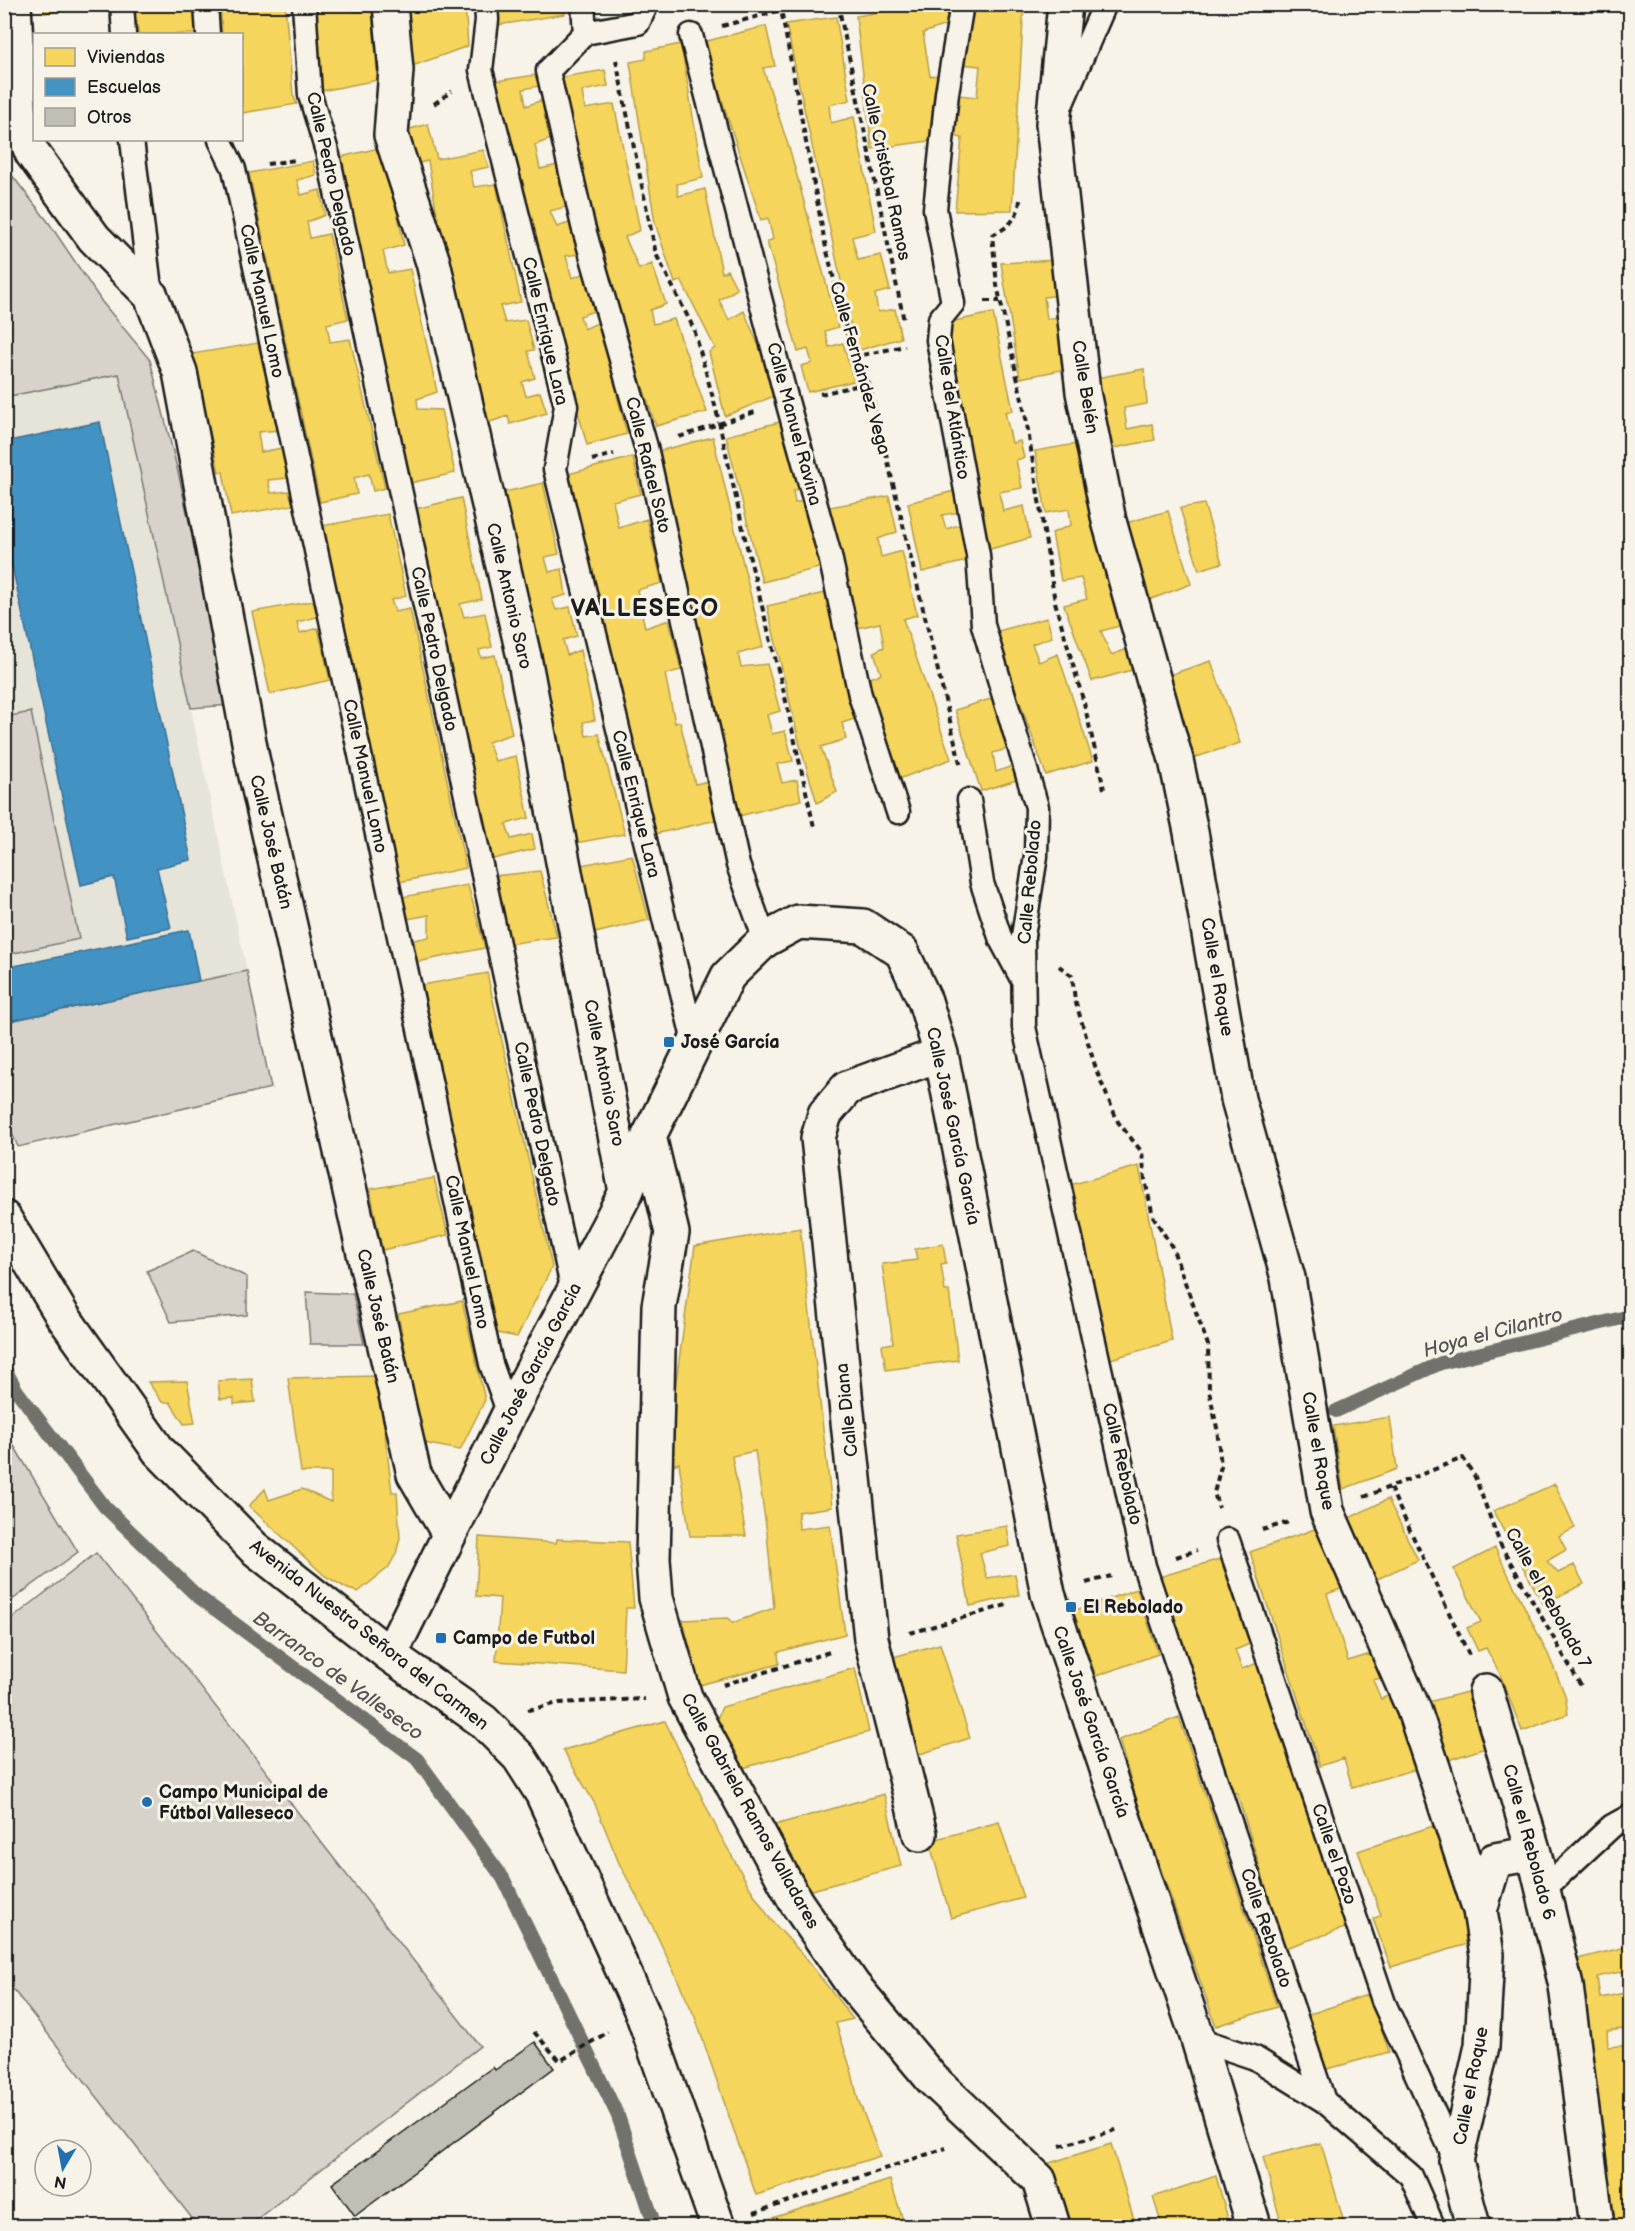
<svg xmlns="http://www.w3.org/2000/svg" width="1635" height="2231" viewBox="0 0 1635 2231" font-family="'Balsamiq Sans',sans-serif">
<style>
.built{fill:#e6e3d9}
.green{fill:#d7d3cb;stroke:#7a7874;stroke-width:1.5}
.homes{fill:#f6d55c;stroke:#b59e49;stroke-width:1.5}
.schools{fill:#4393c3;stroke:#376f91;stroke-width:1.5}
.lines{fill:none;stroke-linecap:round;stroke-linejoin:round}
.stream{stroke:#72716c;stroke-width:14}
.building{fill:#c0beb5;stroke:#1c1c1c;stroke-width:1.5}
.lane-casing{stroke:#1c1c1c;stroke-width:27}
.street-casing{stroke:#1c1c1c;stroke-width:38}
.path{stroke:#1c1c1c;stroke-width:4;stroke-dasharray:6 4.5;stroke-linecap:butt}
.lane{stroke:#f7f3e8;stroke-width:22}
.street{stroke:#f7f3e8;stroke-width:33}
.poi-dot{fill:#1f6fb2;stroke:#f7f3e8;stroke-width:2}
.labels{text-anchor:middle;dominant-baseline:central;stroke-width:6;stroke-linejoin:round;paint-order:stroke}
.street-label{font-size:18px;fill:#1c1c1c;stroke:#f7f3e8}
.poi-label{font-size:18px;font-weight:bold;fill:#1c1c1c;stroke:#f7f3e8;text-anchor:start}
.water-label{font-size:20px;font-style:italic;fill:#565452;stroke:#f7f3e8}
.district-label{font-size:24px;font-weight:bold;letter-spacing:1.5px;fill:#1c1c1c;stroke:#f7f3e8}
</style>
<rect width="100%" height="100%" fill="#f7f3e8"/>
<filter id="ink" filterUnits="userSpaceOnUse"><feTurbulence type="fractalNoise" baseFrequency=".0167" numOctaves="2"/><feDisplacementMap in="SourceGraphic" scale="12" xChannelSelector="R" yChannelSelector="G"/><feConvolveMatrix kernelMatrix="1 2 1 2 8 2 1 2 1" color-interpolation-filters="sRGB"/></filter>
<g filter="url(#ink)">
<path class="built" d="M 119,373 L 247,971 L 5,1022 L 4,397 Z"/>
<path class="green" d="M 4,165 L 49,223 L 102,302 L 150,360 L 178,472 L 230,705 L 191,708 L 119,374 L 5,397 Z
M 31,712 L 79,939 L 5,955 L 5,717 Z
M 247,971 L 271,1088 L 18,1147 L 5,1117 L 5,1022 Z
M 193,1251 L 247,1277 L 247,1315 L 171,1322 L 147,1271 Z
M 306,1292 L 353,1294 L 364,1344 L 310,1344 Z
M 5,1431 L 78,1552 L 5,1605 L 4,1605 Z
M 96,1553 L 480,2046 L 248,2226 L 198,2226 L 5,1979 L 5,1624 Z"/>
<path class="homes" d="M 44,4 L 107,4 L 108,7 L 44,13 Z
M 132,4 L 194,4 L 196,34 L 138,34 L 137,22 L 133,22 Z
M 220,4 L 285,4 L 293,95 L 297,104 L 242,113 L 242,34 L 222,34 Z
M 313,4 L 353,4 L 354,12 L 372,11 L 378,80 L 321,91 Z
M 400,4 L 465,4 L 468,46 L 407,68 Z
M 497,4 L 564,4 L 565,14 L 499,25 Z
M 889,4 L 951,4 L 946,25 L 923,33 L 930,76 L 938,75 L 936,140 L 872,149 L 856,16 L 891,10 Z
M 972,4 L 1024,4 L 1012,210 L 955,211 L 962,138 L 950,135 L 958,95 L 977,97 L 980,66 L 961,64 Z
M 836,17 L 850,100 L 829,105 L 831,123 L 854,117 L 876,231 L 852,237 L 858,260 L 881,255 L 890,290 L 875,294 L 878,312 L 895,309 L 901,338 L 856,351 L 786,24 Z
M 766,26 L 775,66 L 763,68 L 791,154 L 838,327 L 825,331 L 829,347 L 843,343 L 854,381 L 808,392 L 801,366 L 812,363 L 808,349 L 798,352 L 767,242 L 773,239 L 768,218 L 761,220 L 703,42 Z
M 681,44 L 703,178 L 677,184 L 678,196 L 705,189 L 722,273 L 727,270 L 737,289 L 719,300 L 729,320 L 744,311 L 779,394 L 725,416 L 709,352 L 715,348 L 681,280 L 675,283 L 655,223 L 630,62 L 646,59 L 646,51 Z
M 605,70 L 608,86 L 582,91 L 585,109 L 614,104 L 640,230 L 625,237 L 639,269 L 652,264 L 666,304 L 650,310 L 653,324 L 674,319 L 707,412 L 656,426 L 589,228 L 556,78 Z
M 535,75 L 539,86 L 523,89 L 526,106 L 542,100 L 553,138 L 535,145 L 540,169 L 558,165 L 569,206 L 550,211 L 557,227 L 575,221 L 584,253 L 566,256 L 572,278 L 588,272 L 599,309 L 580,316 L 584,329 L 602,321 L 624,393 L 617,395 L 627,434 L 587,445 L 489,82 Z
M 428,124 L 437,159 L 483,150 L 489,167 L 470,171 L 474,187 L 496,184 L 521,302 L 500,306 L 505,323 L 526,320 L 534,350 L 528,351 L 535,378 L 522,382 L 526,396 L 540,392 L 547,413 L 510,424 L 508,416 L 487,423 L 470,365 L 437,215 L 428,161 L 415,164 L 403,131 Z
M 384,147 L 404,245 L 383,251 L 388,273 L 410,269 L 437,392 L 417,399 L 418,409 L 441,410 L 455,473 L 410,483 L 340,157 Z
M 313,161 L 316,175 L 297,180 L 301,195 L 320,190 L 325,215 L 307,222 L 310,238 L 329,234 L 348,319 L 327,324 L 330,342 L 350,339 L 385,488 L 373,491 L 369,474 L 354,478 L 357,494 L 320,502 L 249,173 Z
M 1057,260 L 1060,295 L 1044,297 L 1047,319 L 1062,316 L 1067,369 L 1020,378 L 1001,263 Z
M 993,313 L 1013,411 L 1005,412 L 1012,443 L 1020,441 L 1024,458 L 1016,460 L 1022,488 L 999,492 L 1003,511 L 1024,506 L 1030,538 L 987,550 L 974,470 L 970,471 L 945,323 Z
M 258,343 L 279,430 L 258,432 L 261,452 L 282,448 L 288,478 L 268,480 L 271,493 L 289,491 L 293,505 L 231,516 L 223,472 L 219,472 L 192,354 Z
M 1144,369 L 1147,404 L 1124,408 L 1127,429 L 1152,424 L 1155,440 L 1104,450 L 1091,379 Z
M 787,420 L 805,487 L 793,491 L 795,503 L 809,499 L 823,567 L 762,582 L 726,436 Z
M 713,437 L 763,647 L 738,654 L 741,667 L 767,664 L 780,711 L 767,715 L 772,734 L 785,731 L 793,761 L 777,764 L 782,783 L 797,780 L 801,800 L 739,816 L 651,453 Z
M 1087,442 L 1127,624 L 1101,631 L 1111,655 L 1133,647 L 1139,668 L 1092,681 L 1064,605 L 1087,599 L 1081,578 L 1061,581 L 1052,533 L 1071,525 L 1069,509 L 1046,513 L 1035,451 Z
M 633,457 L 641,494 L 613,501 L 619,528 L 647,519 L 662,583 L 637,590 L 645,628 L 669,620 L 681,670 L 665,674 L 675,723 L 680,722 L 695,784 L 709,781 L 717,820 L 654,834 L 568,474 Z
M 543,483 L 559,554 L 545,557 L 549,572 L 562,569 L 566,595 L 552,599 L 556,610 L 570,607 L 577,636 L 563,640 L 567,655 L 580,650 L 595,720 L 583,722 L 586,736 L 599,734 L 625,834 L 576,843 L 497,494 Z
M 954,491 L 960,512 L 942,515 L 946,529 L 962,524 L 971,560 L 922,572 L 908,503 Z
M 889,496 L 897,532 L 878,539 L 881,557 L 902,551 L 917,615 L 903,619 L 951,759 L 894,781 L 864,680 L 881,674 L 874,652 L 884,647 L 880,623 L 852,629 L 824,508 Z
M 461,498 L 482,599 L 460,604 L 464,617 L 485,613 L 492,647 L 479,650 L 481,658 L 495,655 L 512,734 L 488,742 L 495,761 L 516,756 L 529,818 L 506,824 L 511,839 L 532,834 L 535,849 L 489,860 L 415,509 Z
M 1204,504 L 1222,563 L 1199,570 L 1180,508 Z
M 1168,511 L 1191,584 L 1141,603 L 1119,525 Z
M 388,514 L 406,596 L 391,600 L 395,612 L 410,609 L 466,868 L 399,882 L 321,526 Z
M 829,592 L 861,717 L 842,723 L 846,739 L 821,747 L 837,792 L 817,803 L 801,749 L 767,606 Z
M 313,601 L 317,617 L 297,622 L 300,633 L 318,628 L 330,680 L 270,694 L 252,612 Z
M 1047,618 L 1052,637 L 1032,644 L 1039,662 L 1058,654 L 1093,761 L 1046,775 L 1017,694 L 998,631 Z
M 1211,661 L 1240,743 L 1190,759 L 1163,677 Z
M 997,697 L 1010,748 L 993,753 L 996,772 L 1015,765 L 1020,779 L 981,791 L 955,710 Z
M 632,855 L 649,920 L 595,933 L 581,865 Z
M 540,871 L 557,937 L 508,944 L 494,876 Z
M 468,885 L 485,948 L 417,962 L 414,940 L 429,937 L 429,915 L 408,919 L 402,897 Z
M 487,973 L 552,1267 L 517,1337 L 493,1332 L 422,985 Z
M 1139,1166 L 1172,1341 L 1104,1361 L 1070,1185 Z
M 434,1178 L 448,1235 L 382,1250 L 370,1189 Z
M 800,1228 L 832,1507 L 798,1512 L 799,1529 L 830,1525 L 845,1634 L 778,1652 L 779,1664 L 699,1685 L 683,1620 L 728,1618 L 732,1623 L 774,1608 L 767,1533 L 755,1451 L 732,1456 L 746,1536 L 690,1536 L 679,1463 L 672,1465 L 674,1396 L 695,1246 Z
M 943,1244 L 946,1263 L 941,1264 L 945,1291 L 949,1291 L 958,1360 L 886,1370 L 882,1345 L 893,1343 L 882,1264 L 917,1260 L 915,1249 Z
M 462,1301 L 485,1400 L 460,1450 L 424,1443 L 398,1314 Z
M 378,1376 L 392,1492 L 397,1492 L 400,1538 L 396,1554 L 388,1568 L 358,1592 L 348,1589 L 325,1576 L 249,1506 L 265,1489 L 269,1500 L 302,1489 L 331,1502 L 331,1472 L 301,1472 L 288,1378 Z
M 252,1379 L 255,1402 L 234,1404 L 234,1398 L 220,1399 L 218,1381 Z
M 187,1381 L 195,1423 L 184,1424 L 170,1402 L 162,1402 L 148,1382 Z
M 1390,1417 L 1397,1469 L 1343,1489 L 1333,1426 Z
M 1555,1484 L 1575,1528 L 1559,1536 L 1566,1550 L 1547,1561 L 1558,1573 L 1574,1565 L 1584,1584 L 1543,1604 L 1493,1511 Z
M 1388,1499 L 1418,1560 L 1369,1583 L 1343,1521 Z
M 1007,1526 L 1010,1546 L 980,1553 L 987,1578 L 1015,1574 L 1019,1595 L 970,1606 L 956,1534 Z
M 1315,1529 L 1343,1588 L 1327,1594 L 1348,1661 L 1374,1653 L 1385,1677 L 1373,1680 L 1381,1699 L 1390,1695 L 1400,1713 L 1417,1769 L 1352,1787 L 1344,1758 L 1320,1766 L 1250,1552 Z
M 479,1537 L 556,1543 L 557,1539 L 628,1542 L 634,1608 L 626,1608 L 623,1670 L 496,1661 L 500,1598 L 476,1596 Z
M 1495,1548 L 1548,1654 L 1565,1695 L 1568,1714 L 1522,1731 L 1500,1674 L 1486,1648 L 1478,1651 L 1467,1628 L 1481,1622 L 1454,1569 Z
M 1220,1559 L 1252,1643 L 1235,1650 L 1242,1669 L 1260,1662 L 1348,1927 L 1285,1948 L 1237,1793 L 1230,1792 L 1159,1577 Z
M 1137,1589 L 1158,1654 L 1096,1676 L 1073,1611 Z
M 940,1644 L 970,1738 L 911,1757 L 886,1659 Z
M 855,1668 L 869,1732 L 743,1768 L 716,1721 L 722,1707 Z
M 1475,1690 L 1492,1746 L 1442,1762 L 1424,1703 Z
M 1179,1717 L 1277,2007 L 1216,2026 L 1137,1801 L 1119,1740 Z
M 665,1721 L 719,1833 L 750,1888 L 771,1920 L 804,1956 L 853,2019 L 836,2023 L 852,2073 L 858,2099 L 880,2156 L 756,2195 L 695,2017 L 653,1927 L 619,1863 L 595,1804 L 563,1750 Z
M 884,1794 L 901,1866 L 804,1892 L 768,1827 Z
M 999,1822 L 1023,1898 L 951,1918 L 929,1841 Z
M 1436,1825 L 1460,1886 L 1455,1891 L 1471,1943 L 1391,1967 L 1373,1919 L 1381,1915 L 1358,1851 Z
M 1630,1946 L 1630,1970 L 1597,1977 L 1600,1998 L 1630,1992 L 1630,2028 L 1607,2031 L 1608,2047 L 1630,2045 L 1630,2226 L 1616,2226 L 1569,1961 Z
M 1370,1994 L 1389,2052 L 1324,2070 L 1307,2015 Z
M 1321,2143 L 1345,2226 L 1282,2226 L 1263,2157 Z
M 1111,2144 L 1136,2226 L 1066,2226 L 1046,2164 Z
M 1216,2176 L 1230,2226 L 1162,2226 L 1153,2197 Z
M 890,2180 L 905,2226 L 765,2226 L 763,2221 Z"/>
<path class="schools" d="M 100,422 L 191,860 L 157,868 L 171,928 L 127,937 L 114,877 L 81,885 L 4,529 L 4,442 Z
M 189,930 L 199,981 L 4,1022 L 4,968 Z"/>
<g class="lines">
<path class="stream" d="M 4,1368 L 17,1391 L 105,1507 L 196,1595 L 417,1759 L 503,1878 L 618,2116 L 655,2226
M 1336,1411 L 1441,1363 L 1630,1316"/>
</g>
<path class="building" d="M 535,2042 L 554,2068 L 355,2216 L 332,2184 L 493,2067 L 495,2070 Z"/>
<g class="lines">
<defs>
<path id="lane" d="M 122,4 L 124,34
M 206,4 L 208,34
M 304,4 L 310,95 L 328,155 L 573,1292
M 486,4 L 487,20 L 481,70 L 566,406 L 555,469 L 694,1042
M 583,4 L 585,33 L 548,71 L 583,226 L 646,447 L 738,865 L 765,940
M 962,4 L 947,93 L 935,209 L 953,303 L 940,319 L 938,340 L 978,555 L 983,625 L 1037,807 L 1036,856 L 1023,936 L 1024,1027 L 1144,1566 L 1324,2101
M 585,33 L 638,23 L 647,4
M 691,35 L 787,401 L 830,556 L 860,695 L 898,812
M 1062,103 L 1105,4
M 132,140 L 151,296
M 220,140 L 234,169 L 491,1364 L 509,1414
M 969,800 L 982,883 L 1001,940 L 1021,977
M 1228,1540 L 1384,2003 L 1456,2161
M 1544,1889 L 1612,1826 L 1630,1816
M 1198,2039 L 1255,2058 L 1324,2101 L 1411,2176 L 1433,2226"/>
<path id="street" d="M 14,4 L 20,123
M 390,4 L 396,70 L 391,135 L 433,262 L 524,657 L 626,1192
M 1065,4 L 1053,124 L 1083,392 L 1109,521 L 1176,760 L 1191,832 L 1238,1099 L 1288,1278 L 1327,1511 L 1414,1710 L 1480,1910 L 1487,1955 L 1482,2046 L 1456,2161 L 1473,2226
M 4,123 L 20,123 L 32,153 L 94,238 L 151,296 L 180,372 L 252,758 L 414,1474 L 449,1534
M 649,1136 L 672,1233 L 659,1306 L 653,1559 L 656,1598 L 685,1697 L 796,1902 L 853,1985 L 932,2079 L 1039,2180 L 1053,2226
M 4,1218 L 62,1315 L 159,1451 L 254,1548 L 390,1655 L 483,1721 L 519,1757 L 542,1793 L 642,2012 L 718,2226
M 390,1655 L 509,1414 L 626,1192 L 649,1136 L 728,976 L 765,940 L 798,922 L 863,926 L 902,952 L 925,1001 L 941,1054 L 1048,1594 L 1198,2039 L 1254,2226
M 1486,1691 L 1534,1853 L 1566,1986 L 1596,2218
M 920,1834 L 871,1639 L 818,1138 L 825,1114 L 847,1088 L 941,1054
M 1480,1910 L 1495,1860 L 1534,1853"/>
</defs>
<use href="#lane" class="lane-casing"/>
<use href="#street" class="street-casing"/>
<path class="path" d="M 780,4 L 825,243 L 853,357 L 869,383 L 961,767
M 838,4 L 904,321
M 722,26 L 804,4
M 616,60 L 656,254 L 694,329 L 716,409 L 748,551 L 785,697 L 814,827
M 434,104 L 452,91
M 267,164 L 296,160
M 1020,200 C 1018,219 1008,228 992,235 L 997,285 L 1026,418 L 1055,602 L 1084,703 L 1104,789
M 985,301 L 1000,301
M 853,357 L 905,346
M 820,394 L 869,383
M 679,437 L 755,412
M 592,460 L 614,454
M 1059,966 L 1072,976 L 1075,1000 L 1097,1072 L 1118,1122 L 1142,1152 L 1145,1180 L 1153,1216 L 1172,1247 L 1208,1345 L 1209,1390 L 1217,1428 L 1221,1466 L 1214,1493 L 1219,1508
M 1390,1488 L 1469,1655
M 1364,1497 L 1463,1458 L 1475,1477 L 1500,1544 L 1581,1686
M 1262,1530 L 1289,1522
M 1176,1557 L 1197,1550
M 1086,1583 L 1111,1576
M 910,1633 L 1010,1604
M 723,1685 L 833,1651
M 528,1710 L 559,1703 L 645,1699
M 534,2032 L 560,2061 L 608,2032
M 1060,2146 L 1119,2129
M 754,2213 L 946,2148"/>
<use href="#lane" class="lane"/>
<use href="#street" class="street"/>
</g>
</g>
<g class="poi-dot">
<rect x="663" y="1036" width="12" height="12" rx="3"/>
<rect x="1065" y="1601" width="12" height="12" rx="3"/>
<rect x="435" y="1632" width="12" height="12" rx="3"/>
<circle cx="147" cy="1802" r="6"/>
</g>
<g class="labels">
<g class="street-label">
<text transform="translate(886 172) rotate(78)">Calle Cristóbal Ramos</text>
<text transform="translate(331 174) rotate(77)">Calle Pedro Delgado</text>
<text transform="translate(262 301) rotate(78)">Calle Manuel Lomo</text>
<text transform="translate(545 331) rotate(77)">Calle Enrique Lara</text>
<text transform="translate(860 368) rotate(74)">Calle Fernández Vega</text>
<text transform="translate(1085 387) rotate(81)">Calle Belén</text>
<text transform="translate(952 407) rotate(81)">Calle del Atlántico</text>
<text transform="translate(794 424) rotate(75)">Calle Manuel Ravina</text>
<text transform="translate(648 465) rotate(76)">Calle Rafael Soto</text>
<text transform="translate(509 596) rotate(77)">Calle Antonio Saro</text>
<text transform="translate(434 649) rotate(78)">Calle Pedro Delgado</text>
<text transform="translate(365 776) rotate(78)">Calle Manuel Lomo</text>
<text transform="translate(636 804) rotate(76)">Calle Enrique Lara</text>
<text transform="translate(271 842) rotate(77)">Calle José Batán</text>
<text transform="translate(1030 882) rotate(-85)">Calle Rebolado</text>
<text transform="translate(1217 977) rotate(80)">Calle el Roque</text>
<text transform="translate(604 1073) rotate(79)">Calle Antonio Saro</text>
<text transform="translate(537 1124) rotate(78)">Calle Pedro Delgado</text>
<text transform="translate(953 1126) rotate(78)">Calle José García García</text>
<text transform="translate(467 1252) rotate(78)">Calle Manuel Lomo</text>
<text transform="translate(378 1316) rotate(77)">Calle José Batán</text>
<text transform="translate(531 1374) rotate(-63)">Calle José García García</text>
<text transform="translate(847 1410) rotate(-96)">Calle Diana</text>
<text transform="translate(1318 1451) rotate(80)">Calle el Roque</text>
<text transform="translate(1122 1464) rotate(77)">Calle Rebolado</text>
<text transform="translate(1548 1598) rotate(61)">Calle el Rebolado 7</text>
<text transform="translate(369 1635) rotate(38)">Avenida Nuestra Señora del Carmen</text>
<text transform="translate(1091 1722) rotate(71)">Calle José García García</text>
<text transform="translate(750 1811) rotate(61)">Calle Gabriela Ramos Valladares</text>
<text transform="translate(1529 1842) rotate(75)">Calle el Rebolado 6</text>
<text transform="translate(1334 1854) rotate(71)">Calle el Pozo</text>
<text transform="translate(1266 1928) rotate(71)">Calle Rebolado</text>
<text transform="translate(1471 2086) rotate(-79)">Calle el Roque</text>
</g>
<g class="poi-label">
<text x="681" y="1042">José García</text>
<text x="1083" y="1607">El Rebolado</text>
<text x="453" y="1638">Campo de Futbol</text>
<text x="159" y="1792">Campo Municipal de<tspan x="159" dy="21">Fútbol Valleseco</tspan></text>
</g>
<g class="water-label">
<text transform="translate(1493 1333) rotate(-15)">Hoya el Cilantro</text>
<text transform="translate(338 1676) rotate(36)">Barranco de Valleseco</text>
</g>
<g class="district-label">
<text x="645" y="608">VALLESECO</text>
</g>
</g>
<rect width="1635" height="2231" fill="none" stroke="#f7f3e8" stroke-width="24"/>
<rect x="12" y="12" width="1611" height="2207" fill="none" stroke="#1c1c1c" stroke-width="2" filter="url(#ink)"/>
<rect x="33" y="33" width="210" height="108" fill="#f7f3e8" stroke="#9f9d96" stroke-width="1.5"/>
<rect x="45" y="48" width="30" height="18" fill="#f6d55c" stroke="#9f9d96" stroke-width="1.5"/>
<text x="87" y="63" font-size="18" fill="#1c1c1c">Viviendas</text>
<rect x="45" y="78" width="30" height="18" fill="#4393c3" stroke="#9f9d96" stroke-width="1.5"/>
<text x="87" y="93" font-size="18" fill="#1c1c1c">Escuelas</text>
<rect x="45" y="108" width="30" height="18" fill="#c0beb5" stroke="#9f9d96" stroke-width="1.5"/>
<text x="87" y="123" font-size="18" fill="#1c1c1c">Otros</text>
<g transform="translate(63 2168) rotate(190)"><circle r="28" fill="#f7f3e8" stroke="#9f9d96" stroke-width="1.5"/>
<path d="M0-4.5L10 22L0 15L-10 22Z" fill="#1f6fb2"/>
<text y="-9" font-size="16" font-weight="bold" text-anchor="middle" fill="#1c1c1c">N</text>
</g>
</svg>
